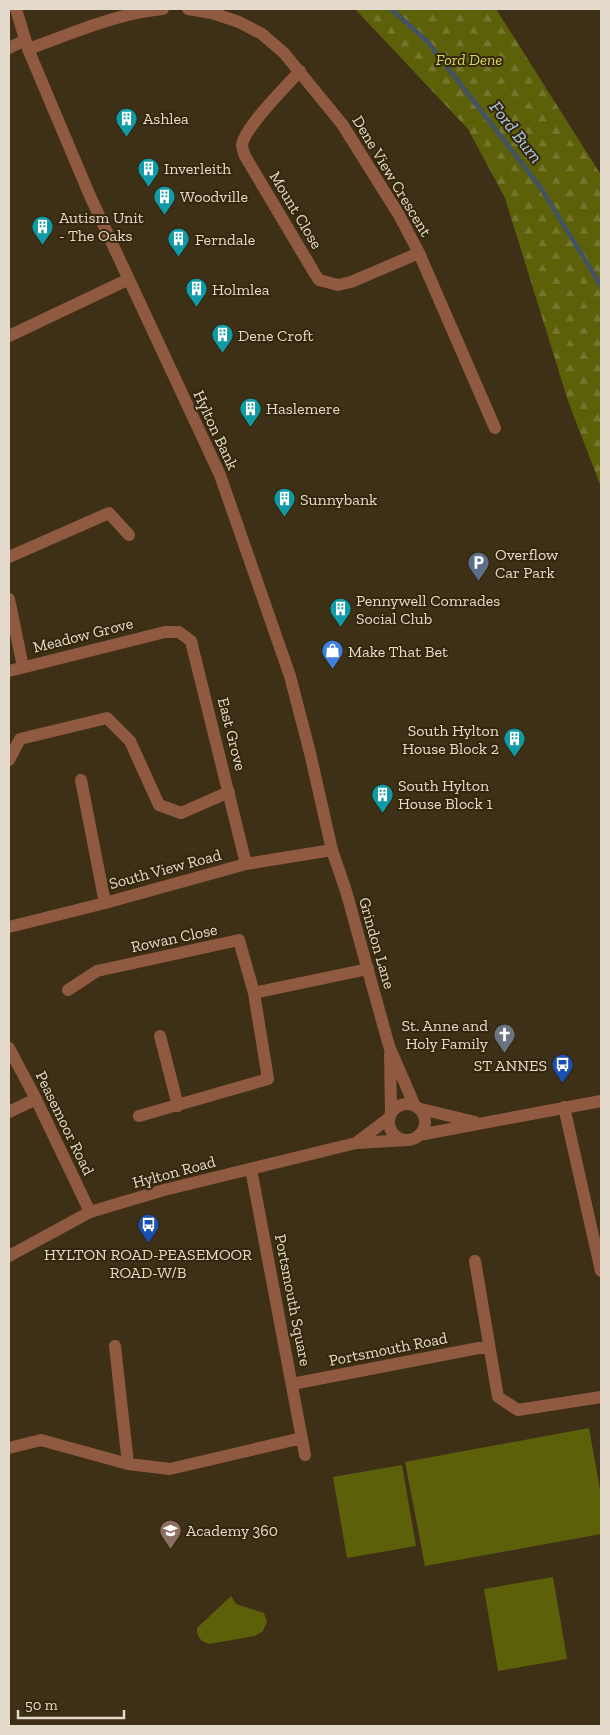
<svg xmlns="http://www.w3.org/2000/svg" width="610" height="1735" viewBox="0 0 610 1735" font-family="'Zilla Slab',serif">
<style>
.green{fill:#5c6009}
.forest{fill:url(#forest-firs)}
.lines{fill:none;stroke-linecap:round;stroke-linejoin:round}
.stream{stroke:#445364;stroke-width:4.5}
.minor{stroke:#905a41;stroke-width:12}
.tertiary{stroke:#905a41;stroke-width:12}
.labels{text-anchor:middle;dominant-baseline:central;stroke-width:4;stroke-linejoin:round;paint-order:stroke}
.park-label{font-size:16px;font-style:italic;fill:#d5dd60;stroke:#34260b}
.poi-label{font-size:16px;fill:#e3dacb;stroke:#34260b;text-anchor:start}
.street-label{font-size:16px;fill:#e3dacb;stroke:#34260b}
.water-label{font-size:18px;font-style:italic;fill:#abcbed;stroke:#34260b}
</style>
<defs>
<pattern id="forest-firs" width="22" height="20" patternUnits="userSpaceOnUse" patternTransform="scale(1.25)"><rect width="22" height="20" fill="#5c6009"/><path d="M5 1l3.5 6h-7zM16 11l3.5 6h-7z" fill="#73762c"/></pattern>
</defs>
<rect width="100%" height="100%" fill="#3e3016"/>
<path class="green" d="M 589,1428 L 601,1495 L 601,1534 L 425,1566 L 405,1462 Z
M 402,1465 L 416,1546 L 347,1558 L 333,1477 Z
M 553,1577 L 567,1659 L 498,1671 L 484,1589 Z
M 231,1596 L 236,1604 L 264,1613 L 267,1622 L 263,1631 L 255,1636 L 209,1644 C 200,1641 197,1637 197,1628 Z"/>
<path class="forest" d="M 355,9 L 496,9 L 601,175 L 601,487 L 568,401 L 505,198 L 468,129 Z"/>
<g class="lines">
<path class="stream" d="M 391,9 L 427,41 L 541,188 L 601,286"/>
<path class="minor" d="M 188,9 L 212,13 L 239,22 L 262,34 L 284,53 L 342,124 L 399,215 L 419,253 L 495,428
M 9,48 L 25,40
M 28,49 C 71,34 117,13 163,9
M 300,71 C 287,85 244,128 242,145 C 242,148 244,153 245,156 L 315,274 L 319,280 L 338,285 L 351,282 L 419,253
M 9,336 L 127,280
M 9,557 L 109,513 L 129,535
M 9,599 L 23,667
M 9,671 L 165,632 L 179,632 L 191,641 L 246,864
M 9,760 L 20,739 L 107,718 L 130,741 L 159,805 L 181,813 L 229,792
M 81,780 L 105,903
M 9,927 L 105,903 L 246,864 L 332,850
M 68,990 L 97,971 L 239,940 L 254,993 L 268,1079 L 139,1116
M 254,993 L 368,969
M 160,1036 L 178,1106
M 9,1048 L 36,1099 L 90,1212
M 9,1112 L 36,1099
M 251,1169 L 305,1455
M 475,1261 L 498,1397 L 518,1410 L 601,1397
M 115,1346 L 128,1464
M 292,1384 L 489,1346
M 9,1448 L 41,1440 L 128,1464 L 170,1469 L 302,1438"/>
<path class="tertiary" d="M 16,9 L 28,49 L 90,196 L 220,475 L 290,676 L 310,753 L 332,850 L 346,891 L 389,1046 L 414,1104
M 390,1054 L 391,1112
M389 1122a18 18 0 1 1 36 0a18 18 0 1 1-36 0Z
M 564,1107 L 601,1271
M 421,1109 L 475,1122
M 419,1135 L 601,1101
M 356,1143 L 389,1118
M 9,1256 L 90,1212 L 164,1190 L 356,1143 L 408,1140"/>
</g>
<defs>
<symbol id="building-pin" viewBox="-11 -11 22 30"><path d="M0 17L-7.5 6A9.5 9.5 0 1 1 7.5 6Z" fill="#0f9aa8" stroke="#34260b"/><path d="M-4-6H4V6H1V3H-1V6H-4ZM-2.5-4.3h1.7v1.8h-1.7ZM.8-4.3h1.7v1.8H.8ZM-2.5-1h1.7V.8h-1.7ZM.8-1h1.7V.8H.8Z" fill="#fff"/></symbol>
<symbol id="parking-pin" viewBox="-11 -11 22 30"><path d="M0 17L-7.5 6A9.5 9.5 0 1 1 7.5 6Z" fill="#5c6f8a" stroke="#34260b"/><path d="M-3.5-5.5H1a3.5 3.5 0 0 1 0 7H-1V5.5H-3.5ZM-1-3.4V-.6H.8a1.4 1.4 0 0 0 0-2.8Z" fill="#fff"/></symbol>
<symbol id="shop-pin" viewBox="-11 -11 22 30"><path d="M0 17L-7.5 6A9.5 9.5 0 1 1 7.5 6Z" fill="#3f7fe0" stroke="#34260b"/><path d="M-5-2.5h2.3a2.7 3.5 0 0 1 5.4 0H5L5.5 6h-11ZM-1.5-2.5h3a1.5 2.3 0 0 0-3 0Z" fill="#fff"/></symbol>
<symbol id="church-pin" viewBox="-11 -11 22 30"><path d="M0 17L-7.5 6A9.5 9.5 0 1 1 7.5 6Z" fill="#6b7280" stroke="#34260b"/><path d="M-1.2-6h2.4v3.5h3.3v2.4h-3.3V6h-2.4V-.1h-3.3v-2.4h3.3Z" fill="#fff"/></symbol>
<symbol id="bus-pin" viewBox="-11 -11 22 30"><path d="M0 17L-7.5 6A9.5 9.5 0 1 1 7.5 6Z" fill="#1a4fb4" stroke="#34260b"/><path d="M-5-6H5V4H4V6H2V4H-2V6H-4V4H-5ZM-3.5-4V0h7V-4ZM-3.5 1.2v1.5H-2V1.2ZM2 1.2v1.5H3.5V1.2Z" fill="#fff"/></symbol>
<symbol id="school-pin" viewBox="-11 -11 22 30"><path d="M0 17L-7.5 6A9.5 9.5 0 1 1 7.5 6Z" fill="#8d6e63" stroke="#34260b"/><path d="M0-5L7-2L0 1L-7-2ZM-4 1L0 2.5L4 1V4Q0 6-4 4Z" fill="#fff"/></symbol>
</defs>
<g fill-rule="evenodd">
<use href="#building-pin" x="114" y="106" width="25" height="34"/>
<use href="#building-pin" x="136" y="156" width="25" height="34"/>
<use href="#building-pin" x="152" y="184" width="25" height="34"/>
<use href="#building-pin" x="30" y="214" width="25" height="34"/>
<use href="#building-pin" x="166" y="226" width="25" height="34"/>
<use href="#building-pin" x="184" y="276" width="25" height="34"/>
<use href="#building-pin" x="210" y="322" width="25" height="34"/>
<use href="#building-pin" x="238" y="396" width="25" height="34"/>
<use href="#building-pin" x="272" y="486" width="25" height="34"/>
<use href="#parking-pin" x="466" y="550" width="25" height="34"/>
<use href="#building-pin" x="328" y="596" width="25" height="34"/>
<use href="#shop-pin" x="320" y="638" width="25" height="34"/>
<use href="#building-pin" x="502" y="726" width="25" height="34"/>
<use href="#building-pin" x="370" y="782" width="25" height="34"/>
<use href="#church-pin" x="492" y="1022" width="25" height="34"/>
<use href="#bus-pin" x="550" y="1052" width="25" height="34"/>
<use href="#bus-pin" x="136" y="1212" width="25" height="34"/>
<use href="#school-pin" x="158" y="1518" width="25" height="34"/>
</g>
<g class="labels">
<g class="park-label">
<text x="469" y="59">Ford Dene</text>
</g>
<g class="poi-label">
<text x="143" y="118">Ashlea</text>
<text x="164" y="168">Inverleith</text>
<text x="180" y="196">Woodville</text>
<text x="59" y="217">Autism Unit<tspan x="59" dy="18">- The Oaks</tspan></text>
<text x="195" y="239">Ferndale</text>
<text x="212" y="289">Holmlea</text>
<text x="238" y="335">Dene Croft</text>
<text x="266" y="408">Haslemere</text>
<text x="300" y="499">Sunnybank</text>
<text x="495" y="554">Overflow<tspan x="495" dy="18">Car Park</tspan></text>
<text x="356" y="600">Pennywell Comrades<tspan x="356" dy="18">Social Club</tspan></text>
<text x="348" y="651">Make That Bet</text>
<text x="499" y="730" text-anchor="end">South Hylton<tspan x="499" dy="18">House Block 2</tspan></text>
<text x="398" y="785">South Hylton<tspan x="398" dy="18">House Block 1</tspan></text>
<text x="488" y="1025" text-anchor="end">St. Anne and<tspan x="488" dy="18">Holy Family</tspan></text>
<text x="547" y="1065" text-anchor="end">ST ANNES</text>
<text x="148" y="1254" text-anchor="middle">HYLTON ROAD-PEASEMOOR<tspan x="148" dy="18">ROAD-W/B</tspan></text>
<text x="186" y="1530">Academy 360</text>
</g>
<g class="street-label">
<text transform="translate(392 176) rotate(59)">Dene View Crescent</text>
<text transform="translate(296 210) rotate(59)">Mount Close</text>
<text transform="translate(216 430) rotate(65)">Hylton Bank</text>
<text transform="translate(83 635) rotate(-14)">Meadow Grove</text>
<text transform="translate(232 734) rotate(76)">East Grove</text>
<text transform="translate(165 869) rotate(-15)">South View Road</text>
<text transform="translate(174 938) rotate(-12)">Rowan Close</text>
<text transform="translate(377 943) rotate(74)">Grindon Lane</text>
<text transform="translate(65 1123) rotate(64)">Peasemoor Road</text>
<text transform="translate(174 1172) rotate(-15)">Hylton Road</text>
<text transform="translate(293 1300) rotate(79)">Portsmouth Square</text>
<text transform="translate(388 1349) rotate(-11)">Portsmouth Road</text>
</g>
<g class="water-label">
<text transform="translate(516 132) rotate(52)">Ford Burn</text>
</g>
</g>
<rect width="610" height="1735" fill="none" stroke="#e3dacb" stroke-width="20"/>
<path d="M18 1710v8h106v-8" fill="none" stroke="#e3dacb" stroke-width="2.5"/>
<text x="25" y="1710" font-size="15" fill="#e3dacb" stroke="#34260b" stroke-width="4" paint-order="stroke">50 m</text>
</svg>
